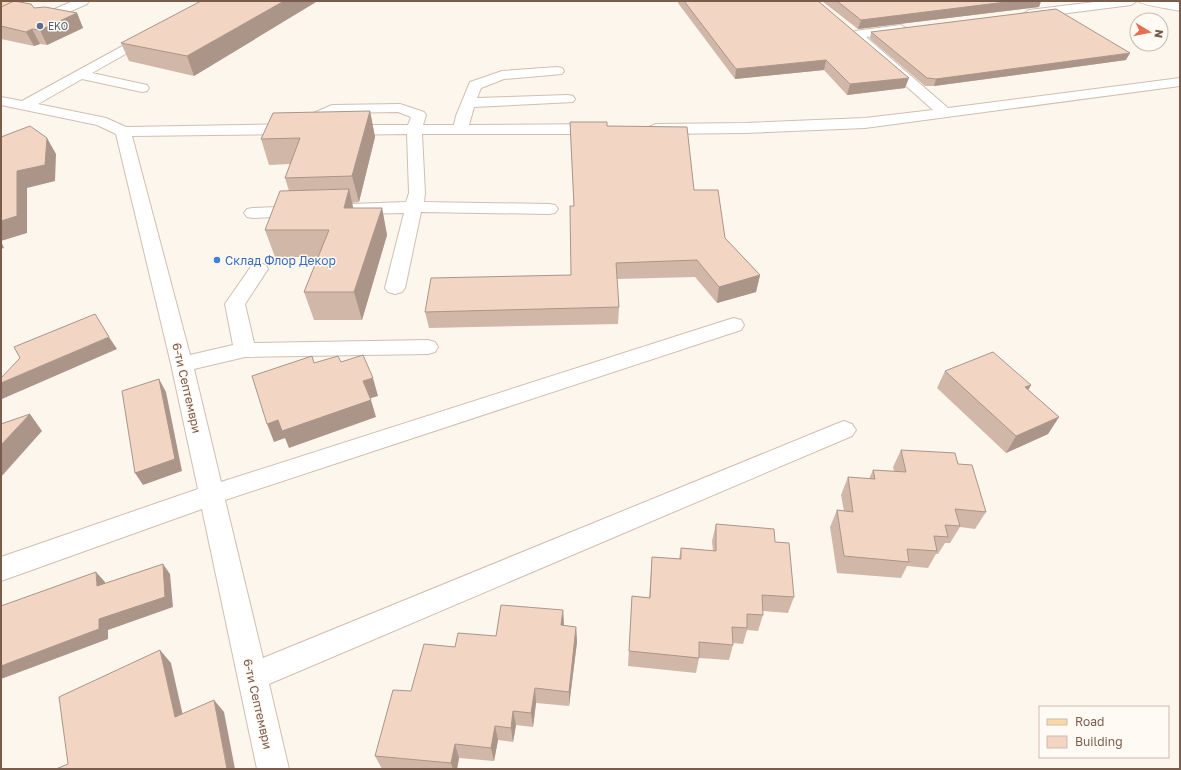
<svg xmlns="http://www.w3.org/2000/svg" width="1181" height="770" viewBox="0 0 1181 770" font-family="'Golos Text',sans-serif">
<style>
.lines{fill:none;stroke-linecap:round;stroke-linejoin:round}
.minor-casing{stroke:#d1beb0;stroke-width:2}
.major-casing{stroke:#dad1cd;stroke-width:2}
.minor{fill:#fff;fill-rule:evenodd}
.major{fill:#fbd9a5;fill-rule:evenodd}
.wall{fill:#d1b7a8}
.shaded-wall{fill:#aa9588}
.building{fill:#f3d5c3;stroke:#aa9588}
.service-dot{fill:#5c6f8a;stroke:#fffaf3;stroke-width:1.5}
.shop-dot{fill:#3f7fe0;stroke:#fffaf3;stroke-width:1.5}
.labels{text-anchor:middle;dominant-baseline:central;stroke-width:3;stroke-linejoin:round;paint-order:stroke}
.far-service-label{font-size:10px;fill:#4e5e75;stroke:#fffaf3;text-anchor:start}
.shop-label{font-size:12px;fill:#366cbe;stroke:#fffaf3;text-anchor:start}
.street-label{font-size:12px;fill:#7a5c4d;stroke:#fffaf3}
</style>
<rect width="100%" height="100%" fill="#fdf6ec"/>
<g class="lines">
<defs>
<path id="minor" d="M 73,1 L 89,1 L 87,4 L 49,21 L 41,21 L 39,18 L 41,15 Z
M 1103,1 L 1137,1 L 1131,5 L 1029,18 L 1023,14 L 1029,10 Z
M 1138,1 L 1173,1 L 1180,3 L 1180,11 C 1172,9 1141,5 1138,1 Z
M 901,25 L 907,29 L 905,32 L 866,37 L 948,108 L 1180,78 L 1180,86 L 865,128 L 745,133 L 656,134 L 651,132 L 648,129 L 651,126 L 656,124 L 745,123 L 865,118 L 933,110 L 849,35 L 855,31 Z
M 150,31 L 154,32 L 156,35 L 154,38 L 92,73 L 147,85 L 149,88 L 147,91 L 142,92 L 82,79 L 38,104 L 106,118 L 126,127 L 291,124 L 293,122 L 332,105 L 400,104 L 424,112 L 426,115 L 423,125 L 454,125 L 456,116 L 470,82 L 502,71 L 557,67 L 562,68 L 564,71 L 562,74 L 504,79 L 481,88 L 477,98 L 568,95 L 573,96 L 575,99 L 573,102 L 474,107 L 469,125 L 600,124 L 605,126 L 608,129 L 605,132 L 600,134 L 422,134 L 425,193 L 424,202 L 549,204 L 555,205 L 558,209 L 555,213 L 549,214 L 421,212 L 405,288 L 402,292 L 395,294 L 388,292 L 385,288 L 404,213 L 352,214 L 346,213 L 343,209 L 346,205 L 352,204 L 406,202 L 409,193 L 407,134 L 344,135 L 339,133 L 336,130 L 339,127 L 344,125 L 408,125 L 411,117 L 398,112 L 335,113 L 294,134 L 132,136 L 190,355 L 233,345 L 225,304 L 252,265 L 259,263 L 266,265 L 268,269 L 245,304 L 254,343 L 428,340 L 435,342 L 438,347 L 435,352 L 428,354 L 245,357 L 194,369 L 221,482 L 727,320 L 734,318 L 741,320 L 744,325 L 741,330 L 225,500 L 263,658 L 836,424 L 844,421 L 852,424 L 856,430 L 852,436 L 269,684 L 289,769 L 257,769 L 202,509 L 1,581 L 1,557 L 198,489 L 171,364 L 116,134 L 97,125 L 1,105 L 1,97 L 22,101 Z
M 302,206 L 308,207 L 311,211 L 308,215 L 253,218 L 247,217 L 244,213 L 247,209 L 253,208 Z"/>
<path id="major" d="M 1,1 L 16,1 L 14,4 L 1,9 Z"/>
</defs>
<use href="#minor" class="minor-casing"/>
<use href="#major" class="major-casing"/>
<use href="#minor" class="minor"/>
<use href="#major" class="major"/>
</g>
<path class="wall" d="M 678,1 L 818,1 L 905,88 L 847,95 L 824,70 L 735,79 L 678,3 Z
M 822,1 L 1041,1 L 1039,7 L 858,29 Z
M 316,2 L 194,76 L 129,61 L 121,43 Z
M 1,7 L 34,8 L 77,13 L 83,28 L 47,45 L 40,44 L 34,46 L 1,39 Z
M 871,32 L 1126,60 L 934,86 L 925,86 L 870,39 Z
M 370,111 L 375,137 L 359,202 L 352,203 L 353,208 L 382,208 L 387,235 L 362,320 L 314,320 L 304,292 L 318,257 L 275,257 L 265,230 L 289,191 L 285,178 L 290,164 L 269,165 L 261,139 Z
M 570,122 L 607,126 L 694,190 L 725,238 L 760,275 L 756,292 L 717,303 L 695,277 L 617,279 L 619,307 L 618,324 L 429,328 L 425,312 L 571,275 L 574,206 Z
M 945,371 L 1031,385 L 1028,390 L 1059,417 L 1048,434 L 1006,453 L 937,388 Z
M 901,450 L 958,464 L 986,512 L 975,529 L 960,527 L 950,543 L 945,543 L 938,554 L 936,554 L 928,568 L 907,566 L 901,578 L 837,573 L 830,527 L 837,510 L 844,511 L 841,495 L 848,477 L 869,479 L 873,470 L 894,471 L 893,467 Z
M 716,524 L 775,542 L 794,597 L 788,613 L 763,611 L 763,615 L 758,631 L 747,630 L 743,644 L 733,643 L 733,645 L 729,660 L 699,658 L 696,673 L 628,666 L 632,596 L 649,598 L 652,557 L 679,559 L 681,548 L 713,551 L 712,541 Z
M 563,610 L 564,626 L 576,627 L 577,642 L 569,706 L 536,703 L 533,727 L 516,725 L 513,742 L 498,740 L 494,761 L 459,758 L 457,769 L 382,769 L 375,756 L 411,691 L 496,636 Z"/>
<path class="shaded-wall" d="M 284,1 L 316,1 L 316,2 L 194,76 L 187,56 Z
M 1014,1 L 1041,1 L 1039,7 L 858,29 L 861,20 Z
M 77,13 L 83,28 L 47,45 L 40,30 Z
M 32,29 L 40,44 L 34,46 L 26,32 Z
M 1130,53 L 1126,60 L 934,86 L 936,79 Z
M 826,60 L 824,70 L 735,79 L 736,69 Z
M 909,78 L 905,88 L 847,95 L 850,84 Z
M 370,111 L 375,137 L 359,202 L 352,176 Z
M 47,138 L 56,154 L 55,181 L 27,188 L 27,233 L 1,241 L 4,248 L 1,249 L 1,221 L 17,171 Z
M 349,189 L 355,216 L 344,208 Z
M 382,208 L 387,235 L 362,320 L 354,292 Z
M 760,275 L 756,292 L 717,303 L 719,287 Z
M 109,337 L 117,349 L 2,399 L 1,397 L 1,383 Z
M 373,378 L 378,396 L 368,399 L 363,381 Z
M 159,379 L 166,392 L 182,471 L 143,485 L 135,473 Z
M 1031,385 L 1021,402 L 1025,387 Z
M 371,400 L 376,417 L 289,448 L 285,438 L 274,442 L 267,424 L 278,420 Z
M 30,414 L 42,431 L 1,477 L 1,445 Z
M 1059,417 L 1048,434 L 1006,453 L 1016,436 Z
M 163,564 L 170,574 L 173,607 L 108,630 L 108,639 L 1,679 L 1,666 L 99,619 Z
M 96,572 L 105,582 L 106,596 L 97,586 Z
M 563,610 L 564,626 L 561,625 Z
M 576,627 L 577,642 L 569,706 L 569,692 Z
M 160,650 L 171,663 L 186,729 L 175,717 Z
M 535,688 L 536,703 L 533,727 L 531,713 Z
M 214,700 L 224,712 L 235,769 L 227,769 Z
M 513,711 L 516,725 L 513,742 L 511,728 Z
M 495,726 L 498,740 L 494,761 L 491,748 Z
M 455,744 L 459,758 L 457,769 L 453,769 L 451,763 Z"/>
<path class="building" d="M 14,1 L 31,4 L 34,8 L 45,7 L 77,13 L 40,30 L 32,29 L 26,32 L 1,26 L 1,7 Z
M 201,1 L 284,1 L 187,56 L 121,43 Z
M 684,1 L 818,1 L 909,78 L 850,84 L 826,60 L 736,69 Z
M 837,1 L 1014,1 L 861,20 Z
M 1056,9 L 1130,53 L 936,79 L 927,78 L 871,32 Z
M 370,111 L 352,176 L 285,178 L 300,138 L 261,139 L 273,113 Z
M 570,122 L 607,122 L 607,126 L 687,127 L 694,190 L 718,190 L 725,238 L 760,275 L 719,287 L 697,260 L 616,263 L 619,307 L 425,312 L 431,278 L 571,275 L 570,206 L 574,206 Z
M 30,126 L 47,138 L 45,165 L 17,171 L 17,216 L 1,221 L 1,137 Z
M 349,189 L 344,208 L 382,208 L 354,292 L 304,292 L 329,230 L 265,230 L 280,191 Z
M 95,314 L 109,337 L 1,383 L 1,378 L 20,358 L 14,347 Z
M 993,352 L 1031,385 L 1025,387 L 1059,417 L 1016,436 L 945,371 Z
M 363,355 L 373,378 L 363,381 L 371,400 L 282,431 L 278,420 L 267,424 L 252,376 L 312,356 L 314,363 L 338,356 L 341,362 Z
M 159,379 L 175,459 L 135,473 L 122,391 Z
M 30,414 L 1,445 L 1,424 Z
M 901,450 L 955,453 L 958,464 L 972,465 L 986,512 L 955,509 L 960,526 L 945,525 L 948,537 L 934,536 L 937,551 L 907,549 L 909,562 L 844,556 L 837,510 L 853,512 L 848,477 L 875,479 L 873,470 L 906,472 Z
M 716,524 L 774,529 L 775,542 L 789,543 L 794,597 L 762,595 L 763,615 L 747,614 L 747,628 L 732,627 L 733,645 L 699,642 L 699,658 L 629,651 L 632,596 L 650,598 L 652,557 L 681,559 L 681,548 L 716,551 Z
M 163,564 L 165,597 L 99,619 L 99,629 L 1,666 L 1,606 L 96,572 L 97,586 Z
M 501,605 L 563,610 L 561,625 L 576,627 L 569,692 L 535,688 L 531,713 L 513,711 L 511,728 L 495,726 L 491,748 L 455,744 L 451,763 L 375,756 L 393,690 L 411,691 L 424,644 L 455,647 L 458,633 L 496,636 Z
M 160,650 L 175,717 L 214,700 L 227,769 L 56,769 L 68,764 L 59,697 Z"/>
<circle class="service-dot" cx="40" cy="26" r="4"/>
<circle class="shop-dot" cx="217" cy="260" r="4"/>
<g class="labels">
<g class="far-service-label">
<text x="48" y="26">EKO</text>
</g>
<g class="shop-label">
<text x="225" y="260">Склад Флор Декор</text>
</g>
<g class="street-label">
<text transform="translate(187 388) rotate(77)">6-ти Септември</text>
<text transform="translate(258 704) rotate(77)">6-ти Септември</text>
</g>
</g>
<rect width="1181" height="770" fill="none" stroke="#7a5c4d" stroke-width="4"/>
<rect x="1039" y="706" width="130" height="52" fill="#fffaf3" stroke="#cabbb1"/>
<rect x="1047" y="719" width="20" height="6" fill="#fbd9a5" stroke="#cabbb1"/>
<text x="1075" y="726" font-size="12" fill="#7a5c4d">Road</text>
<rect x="1047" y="736" width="20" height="12" fill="#f3d5c3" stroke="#cabbb1"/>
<text x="1075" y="746" font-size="12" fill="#7a5c4d">Building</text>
<g transform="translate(1149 32) rotate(100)"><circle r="19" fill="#fffaf3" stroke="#cabbb1"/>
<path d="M0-3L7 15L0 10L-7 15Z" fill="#e76f51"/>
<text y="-6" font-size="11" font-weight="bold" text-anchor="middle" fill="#7a5c4d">N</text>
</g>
</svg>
